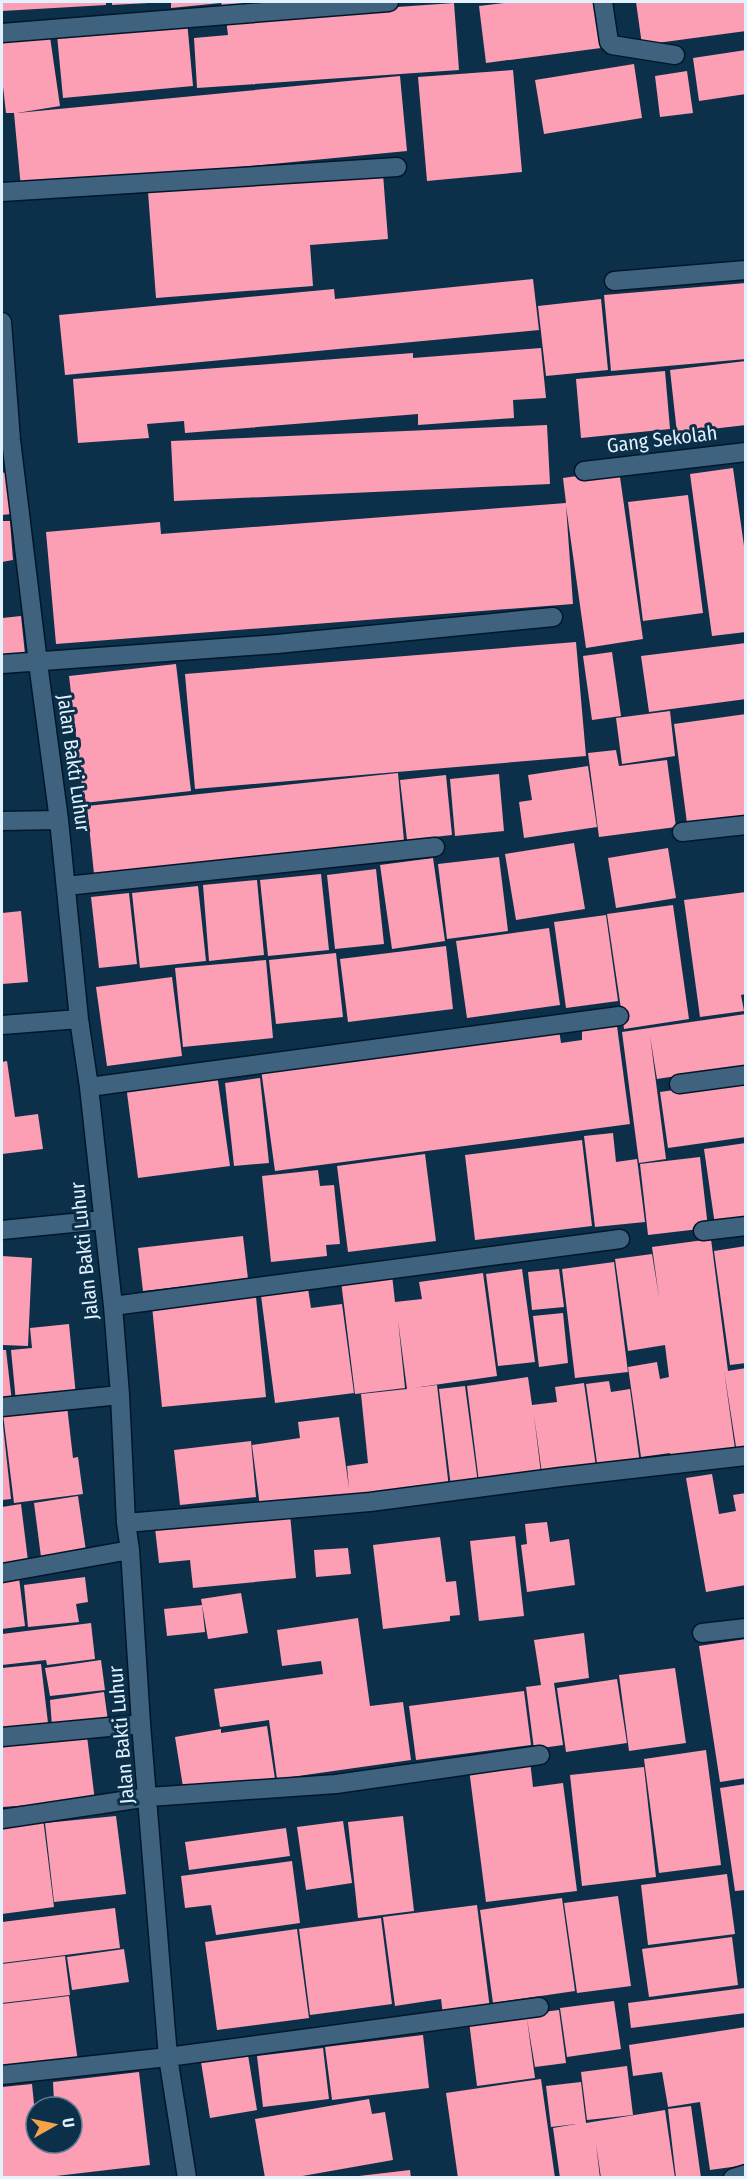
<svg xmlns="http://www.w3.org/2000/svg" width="747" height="2179" viewBox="0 0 747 2179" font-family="'Fira Sans Condensed',sans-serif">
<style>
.building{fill:#fc9eb4;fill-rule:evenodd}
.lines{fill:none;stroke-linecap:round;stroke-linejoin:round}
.street-casing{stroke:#00172a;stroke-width:21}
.street{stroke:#3f627e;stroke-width:18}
.labels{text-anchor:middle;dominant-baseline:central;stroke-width:6;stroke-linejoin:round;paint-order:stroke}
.street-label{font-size:20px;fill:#e1f1fe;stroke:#0d304a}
</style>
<rect width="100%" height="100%" fill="#0d304a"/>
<path class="building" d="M 2,2 L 106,2 L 106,5 L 2,11 Z
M 112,2 L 149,2 L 149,3 L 112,5 Z
M 171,2 L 221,2 L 221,3 L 171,8 Z
M 221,2 L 294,2 L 222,8 Z
M 512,2 L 595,2 L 601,48 L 486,63 L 479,6 Z
M 636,2 L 746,2 L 746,31 L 642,45 Z
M 454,3 L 459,70 L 197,88 L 194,38 L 228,35 L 226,19 Z
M 187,21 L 193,86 L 63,98 L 57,35 Z
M 50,37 L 60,106 L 17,113 L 400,76 L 407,151 L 21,188 L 14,113 L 6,113 L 2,78 L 2,43 Z
M 746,50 L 746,94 L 699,101 L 693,58 Z
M 634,64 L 642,118 L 544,134 L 535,80 Z
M 513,70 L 522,172 L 427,181 L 418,77 Z
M 687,71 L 693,113 L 660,117 L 655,76 Z
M 383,174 L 388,239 L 310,245 L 313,286 L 156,298 L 148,192 Z
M 533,279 L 539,330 L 65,375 L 59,315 L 334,289 L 335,299 Z
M 746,283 L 746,359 L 611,371 L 604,295 Z
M 601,299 L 608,370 L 546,376 L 538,306 Z
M 541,348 L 546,398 L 513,400 L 514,418 L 418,425 L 418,414 L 185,433 L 184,421 L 147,424 L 149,438 L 78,443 L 73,379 L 413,353 L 413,358 Z
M 746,361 L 746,425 L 677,433 L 670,370 Z
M 665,371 L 670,429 L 581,438 L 576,379 Z
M 547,425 L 550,484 L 174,501 L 171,441 Z
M 733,468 L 746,560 L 746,632 L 712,636 L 690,474 Z
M 619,470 L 643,639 L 586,648 L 566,506 L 573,604 L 56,644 L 46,532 L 160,522 L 161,534 L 566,503 L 563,478 Z
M 7,472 L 11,514 L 2,515 L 2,473 Z
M 688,495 L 703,613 L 643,621 L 628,502 Z
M 2,521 L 10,521 L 13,560 L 2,562 Z
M 21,616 L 25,654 L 2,656 L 2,618 Z
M 576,642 L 586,756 L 195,789 L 185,674 Z
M 746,643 L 746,699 L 649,712 L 641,656 Z
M 612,652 L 621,716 L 592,720 L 583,656 Z
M 176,664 L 191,791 L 84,803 L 69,676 Z
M 670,711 L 675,756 L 622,764 L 616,718 Z
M 746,714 L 746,815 L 687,823 L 674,724 Z
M 616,750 L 619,766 L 667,760 L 676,827 L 599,837 L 588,753 Z
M 588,766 L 597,827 L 524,838 L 519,802 L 532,800 L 528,775 Z
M 398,773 L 404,841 L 94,874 L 87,806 Z
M 499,774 L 504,831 L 455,836 L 450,779 Z
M 446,775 L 452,835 L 407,840 L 400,780 Z
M 574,843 L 585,909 L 516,920 L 505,854 Z
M 668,848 L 676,898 L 616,908 L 608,858 Z
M 499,857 L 508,931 L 447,939 L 438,864 Z
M 433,858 L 445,941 L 392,949 L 380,865 Z
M 376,869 L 384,944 L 335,949 L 327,875 Z
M 321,874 L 329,950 L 268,956 L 260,880 Z
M 257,880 L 264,955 L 209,961 L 203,885 Z
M 198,886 L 206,961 L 140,968 L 132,893 Z
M 746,892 L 746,994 L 741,995 L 744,1011 L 700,1017 L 684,900 Z
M 129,893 L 137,964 L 99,968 L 91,897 Z
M 673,905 L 689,1019 L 624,1029 L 607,914 Z
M 21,911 L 28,982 L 2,984 L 2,913 Z
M 606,915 L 618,1001 L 566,1008 L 554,922 Z
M 549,928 L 560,1005 L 467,1018 L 456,941 Z
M 446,946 L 453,1009 L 348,1022 L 340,959 Z
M 336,953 L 343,1017 L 276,1024 L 269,960 Z
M 266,960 L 273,1038 L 183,1047 L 175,968 Z
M 172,977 L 182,1056 L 107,1066 L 96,987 Z
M 746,1014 L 746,1065 L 657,1079 L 650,1036 L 666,1159 L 639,1163 L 622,1032 Z
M 617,1026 L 630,1124 L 275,1171 L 261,1069 L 559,1030 L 561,1043 L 582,1040 L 582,1031 Z
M 7,1061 L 15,1117 L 38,1114 L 43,1149 L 2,1154 L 2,1062 Z
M 217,1074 L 230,1166 L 138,1178 L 126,1085 Z
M 260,1078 L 269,1163 L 234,1166 L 225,1083 Z
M 746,1080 L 746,1137 L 668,1148 L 660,1092 Z
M 613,1133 L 616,1162 L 637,1159 L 645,1222 L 595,1227 L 584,1136 Z
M 582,1140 L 592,1226 L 475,1240 L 465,1155 Z
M 746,1143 L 746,1221 L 715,1225 L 704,1149 Z
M 425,1154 L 436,1241 L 348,1252 L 337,1166 Z
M 700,1157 L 708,1228 L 648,1235 L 640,1164 Z
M 318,1170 L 320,1186 L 334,1185 L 340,1244 L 326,1245 L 327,1256 L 271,1262 L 262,1176 Z
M 243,1236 L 248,1279 L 143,1291 L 138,1248 Z
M 711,1239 L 728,1371 L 746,1368 L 746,1452 L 737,1453 L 724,1370 L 735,1449 L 671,1458 L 670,1453 L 641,1457 L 628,1367 L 657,1362 L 661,1385 L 660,1379 L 669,1377 L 665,1345 L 628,1351 L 615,1259 L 652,1254 L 659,1297 L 652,1247 Z
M 746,1246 L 746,1363 L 730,1365 L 714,1251 Z
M 2,1256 L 32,1258 L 28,1346 L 2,1345 Z
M 614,1262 L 628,1372 L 575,1378 L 562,1269 Z
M 522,1269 L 535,1362 L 498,1366 L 486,1274 Z
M 559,1269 L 564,1307 L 532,1310 L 528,1272 Z
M 483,1273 L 497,1376 L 413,1388 L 437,1385 L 449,1488 L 260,1507 L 252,1445 L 300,1438 L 298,1422 L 339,1417 L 349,1488 L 347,1466 L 368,1463 L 361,1394 L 407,1389 L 398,1320 L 405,1388 L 355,1394 L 341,1281 L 392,1275 L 395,1302 L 422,1299 L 419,1282 Z
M 307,1282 L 311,1308 L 342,1304 L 354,1393 L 275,1403 L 260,1288 Z
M 256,1297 L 266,1397 L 162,1407 L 152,1306 Z
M 563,1313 L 568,1363 L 539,1367 L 533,1316 Z
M 69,1324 L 76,1396 L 16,1402 L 11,1350 L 32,1348 L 30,1328 Z
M 2,1350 L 6,1350 L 12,1402 L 2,1403 Z
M 528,1377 L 532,1405 L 557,1402 L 555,1387 L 584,1383 L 596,1467 L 542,1474 L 534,1415 L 541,1474 L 479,1482 L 467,1386 Z
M 609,1381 L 611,1392 L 630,1389 L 640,1464 L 598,1470 L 586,1384 Z
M 465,1386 L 478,1483 L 451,1487 L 439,1389 Z
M 67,1406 L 73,1458 L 78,1457 L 83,1494 L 14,1503 L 3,1414 Z
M 3,1425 L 11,1499 L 2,1500 L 2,1426 Z
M 251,1441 L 256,1497 L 180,1505 L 174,1450 Z
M 712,1474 L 719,1514 L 736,1511 L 733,1495 L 746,1493 L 746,1585 L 706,1592 L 686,1478 Z
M 78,1496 L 86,1551 L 41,1557 L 34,1503 Z
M 21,1504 L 28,1561 L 2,1563 L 2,1507 Z
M 290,1514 L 296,1578 L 193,1588 L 190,1560 L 159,1563 L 155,1528 Z
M 547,1522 L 550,1542 L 569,1539 L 575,1585 L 527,1592 L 521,1545 L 527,1544 L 525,1524 Z
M 515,1536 L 524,1616 L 479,1621 L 470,1541 Z
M 440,1537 L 446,1582 L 456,1581 L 460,1615 L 450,1616 L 450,1621 L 383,1629 L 373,1545 Z
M 348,1548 L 351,1574 L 316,1577 L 314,1550 Z
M 85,1577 L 88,1602 L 76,1604 L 79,1622 L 28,1627 L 24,1585 Z
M 19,1578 L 25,1626 L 2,1629 L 2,1580 Z
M 241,1593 L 248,1633 L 208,1639 L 201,1599 Z
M 202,1605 L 205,1632 L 167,1636 L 164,1609 Z
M 358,1618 L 370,1706 L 403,1702 L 411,1760 L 277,1779 L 269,1720 L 220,1727 L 214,1689 L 323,1674 L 321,1661 L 282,1666 L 277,1630 Z
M 91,1623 L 95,1659 L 47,1665 L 46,1660 L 2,1665 L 2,1634 Z
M 584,1633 L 589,1678 L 554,1683 L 563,1745 L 534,1749 L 526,1687 L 541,1685 L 534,1640 Z
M 746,1639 L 746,1778 L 720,1782 L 699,1646 Z
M 101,1660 L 105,1690 L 50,1696 L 45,1668 Z
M 41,1664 L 48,1723 L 2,1728 L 2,1668 Z
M 675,1668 L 686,1743 L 629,1751 L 619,1675 Z
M 617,1679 L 627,1743 L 566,1752 L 557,1688 Z
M 524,1691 L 531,1745 L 416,1760 L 409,1706 Z
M 104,1692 L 108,1721 L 52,1726 L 50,1700 Z
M 267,1726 L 275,1779 L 184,1793 L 175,1737 L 221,1729 L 221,1733 Z
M 87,1736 L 95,1801 L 2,1807 L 2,1742 Z
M 706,1750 L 721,1865 L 659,1873 L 644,1759 Z
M 530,1761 L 533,1787 L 563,1783 L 577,1891 L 486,1902 L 469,1769 Z
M 644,1767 L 656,1877 L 582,1886 L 570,1775 Z
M 746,1784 L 746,1890 L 735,1891 L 720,1788 Z
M 116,1816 L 126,1894 L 54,1902 L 45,1823 Z
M 403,1816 L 414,1911 L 358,1918 L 348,1822 Z
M 43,1818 L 54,1907 L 2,1914 L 2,1823 Z
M 343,1821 L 352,1883 L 306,1890 L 297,1827 Z
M 286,1828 L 290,1856 L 189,1870 L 185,1842 Z
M 292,1861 L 300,1923 L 216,1935 L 211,1905 L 185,1908 L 181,1876 Z
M 727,1874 L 735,1934 L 648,1945 L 641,1885 Z
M 618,1896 L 631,1986 L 577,1993 L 564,1903 Z
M 562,1898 L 575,1991 L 493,2003 L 480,1910 Z
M 477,1905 L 490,2009 L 443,2015 L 441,1999 L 395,2006 L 383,1917 Z
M 115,1908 L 120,1948 L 2,1963 L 2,1922 Z
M 381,1918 L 392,2004 L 310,2015 L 299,1929 Z
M 297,1929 L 309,2018 L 217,2030 L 205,1942 Z
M 732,1937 L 738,1985 L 649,1997 L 642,1949 Z
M 124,1949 L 129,1982 L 72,1990 L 67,1957 Z
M 65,1956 L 70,1995 L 2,2003 L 2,1964 Z
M 744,1988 L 746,2013 L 631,2028 L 628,2003 Z
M 69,1996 L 78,2062 L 2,2072 L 2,2004 Z
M 614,2001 L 621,2049 L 567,2057 L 560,2008 Z
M 559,2010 L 566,2063 L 535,2067 L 527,2019 L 535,2078 L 477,2086 L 469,2021 Z
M 746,2027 L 746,2165 L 710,2170 L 700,2102 L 668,2107 L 662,2072 L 633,2076 L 629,2045 Z
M 423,2035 L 429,2088 L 332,2100 L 325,2047 Z
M 323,2048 L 329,2099 L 263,2107 L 257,2056 Z
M 248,2055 L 257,2110 L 210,2118 L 201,2062 Z
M 627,2066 L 633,2115 L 587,2120 L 581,2072 Z
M 139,2072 L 150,2165 L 39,2178 L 2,2178 L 2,2087 L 32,2084 L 34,2104 L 54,2102 L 53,2082 ZM 36,2107 L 72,2107 L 72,2143 L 36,2143 Z
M 541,2079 L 555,2178 L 458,2178 L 446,2093 Z
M 581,2082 L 586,2123 L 665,2110 L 675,2178 L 601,2178 L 596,2144 L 600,2178 L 560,2178 L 553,2128 L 576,2124 L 551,2127 L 546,2086 Z
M 369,2099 L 372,2114 L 385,2112 L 393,2160 L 291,2178 L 265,2178 L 255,2119 Z
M 691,2106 L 701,2178 L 676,2178 L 668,2109 Z
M 410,2170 L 411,2178 L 359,2178 L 359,2176 Z"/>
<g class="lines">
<defs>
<path id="street" d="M 603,2 L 609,42 L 612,45 L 675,55
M 2,33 L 389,2
M 2,192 L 397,167
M 614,281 L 746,270
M 2,322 L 11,440 L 38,663 L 59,820 L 79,1019 L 89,1087 L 113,1306 L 120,1395 L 126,1523 L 130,1550 L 141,1724 L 168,2057 L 187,2178
M 584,471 L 746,452
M 2,664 L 277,644 L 553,617
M 2,821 L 59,820
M 682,832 L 746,825
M 66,886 L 435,847
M 2,1025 L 79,1019
M 679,1084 L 746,1075
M 89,1087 L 619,1016
M 2,1230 L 103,1220
M 703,1231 L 746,1226
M 113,1306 L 620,1239
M 2,1407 L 120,1395
M 126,1523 L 370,1502 L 561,1477 L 746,1456
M 2,1573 L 130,1550
M 702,1633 L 746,1628
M 2,1737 L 141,1724
M 2,1819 L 149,1797 L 336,1784 L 540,1755
M 2,2075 L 168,2057 L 539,2007
M 733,2178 L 746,2174"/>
</defs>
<use href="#street" class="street-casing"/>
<use href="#street" class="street"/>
</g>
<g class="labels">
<g class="street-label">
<text transform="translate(662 439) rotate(-7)">Gang Sekolah</text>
<text transform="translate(74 763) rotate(82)">Jalan Bakti Luhur</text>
<text transform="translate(84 1251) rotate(-96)">Jalan Bakti Luhur</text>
<text transform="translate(121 1735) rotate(-95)">Jalan Bakti Luhur</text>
</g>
</g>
<rect width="747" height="2179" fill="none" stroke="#e1f1fe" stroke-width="6"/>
<g transform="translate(54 2125) rotate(81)"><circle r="28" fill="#0d304a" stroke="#627d92" stroke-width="1.5"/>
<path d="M0-4.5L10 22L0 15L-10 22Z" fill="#f6a247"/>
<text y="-9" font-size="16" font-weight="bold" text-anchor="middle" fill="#e1f1fe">U</text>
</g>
</svg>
